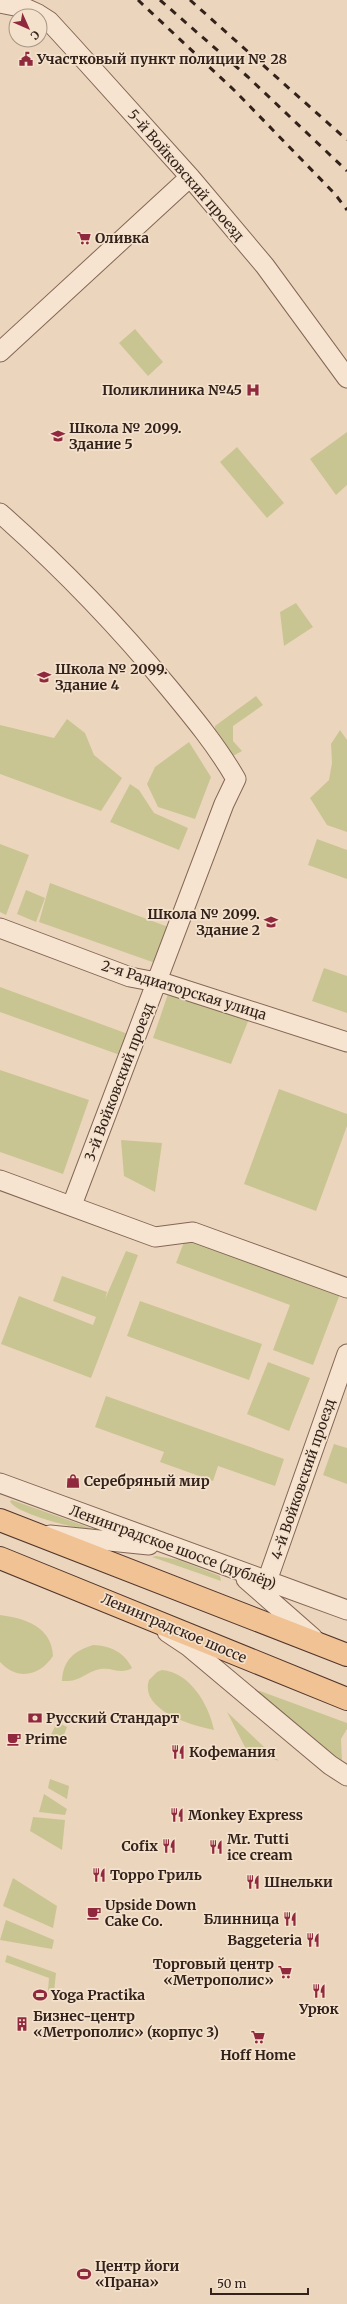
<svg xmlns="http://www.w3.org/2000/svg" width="347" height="2304" viewBox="0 0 347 2304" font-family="Merriweather,serif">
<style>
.green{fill:#c9c592}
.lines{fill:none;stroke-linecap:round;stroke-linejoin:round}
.minor-casing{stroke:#836657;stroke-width:21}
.major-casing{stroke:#51362c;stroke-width:24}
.minor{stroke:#f7e4d0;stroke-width:19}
.major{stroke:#f0c294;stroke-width:22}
.rail{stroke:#33221b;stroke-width:3;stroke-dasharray:7 7;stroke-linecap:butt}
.labels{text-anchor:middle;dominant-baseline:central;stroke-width:3.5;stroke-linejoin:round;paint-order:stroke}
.poi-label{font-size:14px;font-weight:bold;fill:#33221b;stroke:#f4e1cc;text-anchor:start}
.street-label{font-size:14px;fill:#33221b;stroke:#f4e1cc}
</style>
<rect width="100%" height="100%" fill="#ecd5bd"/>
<path class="green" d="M 135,329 L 163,362 L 148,376 L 119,343 Z
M 347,432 L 347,485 L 336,495 L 310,459 Z
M 237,447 L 284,503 L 267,518 L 220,462 Z
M 296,603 L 313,627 L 284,646 L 280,612 Z
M 256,696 L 263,705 L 233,726 L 233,741 L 242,751 L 231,757 L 215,735 L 215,726 Z
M 67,719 L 85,733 L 94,755 L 122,778 L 101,811 L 0,774 L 0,725 L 54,738 Z
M 340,730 L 347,740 L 347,832 L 327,825 L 310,798 L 329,780 L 332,763 L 331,744 Z
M 189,742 L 211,777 L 195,819 L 158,807 L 147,784 L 155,767 Z
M 130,784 L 139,790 L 154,813 L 188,828 L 179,850 L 110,822 Z
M 317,839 L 347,850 L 347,879 L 308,865 Z
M 0,844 L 29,855 L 6,915 L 0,912 Z
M 50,883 L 171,928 L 158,964 L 39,922 Z
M 26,890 L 45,898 L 36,922 L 17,914 Z
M 324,968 L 347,976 L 347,1013 L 312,1001 Z
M 0,987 L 128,1034 L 120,1055 L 0,1012 Z
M 168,994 L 249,1019 L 231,1064 L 153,1038 Z
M 0,1070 L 89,1100 L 63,1174 L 0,1152 Z
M 279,1089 L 347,1114 L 347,1126 L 316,1211 L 244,1184 Z
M 121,1140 L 162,1143 L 155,1192 L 124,1176 Z
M 186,1237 L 340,1294 L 313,1365 L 273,1350 L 290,1305 L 176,1263 Z
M 126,1251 L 138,1255 L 91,1378 L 1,1344 L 19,1296 L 93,1325 L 96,1317 L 53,1301 L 62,1276 L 107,1292 L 105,1299 Z
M 140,1301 L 262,1344 L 249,1380 L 127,1336 Z
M 268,1362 L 310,1378 L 289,1431 L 247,1414 Z
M 106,1396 L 284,1459 L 275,1486 L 218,1466 L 213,1481 L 160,1462 L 164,1452 L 95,1427 Z
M 334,1444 L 347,1448 L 347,1484 L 323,1475 Z
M 12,1500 L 99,1531 C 84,1531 14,1514 10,1501 Z
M 156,1556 L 179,1560 L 220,1576 L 221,1581 L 152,1557 Z
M 0,1615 C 25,1618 52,1627 53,1656 C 40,1676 17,1681 0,1662 Z
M 93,1645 C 111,1646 124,1652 132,1668 C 121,1675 112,1667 101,1669 C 84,1672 83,1682 62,1681 C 63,1660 74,1651 93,1645 Z
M 162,1670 C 190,1672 209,1705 214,1730 C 192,1726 139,1710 149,1680 L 157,1672 Z
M 260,1691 L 347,1723 L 347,1729 L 341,1739 L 342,1761 L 340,1762 L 256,1692 Z
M 227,1712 L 279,1761 L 246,1749 Z
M 57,1722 L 67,1727 L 60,1745 L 49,1739 Z
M 50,1779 L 69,1786 L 67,1799 L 48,1788 Z
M 44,1794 L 67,1809 L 65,1815 L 39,1812 Z
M 33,1817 L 65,1820 L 62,1850 L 30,1831 Z
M 13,1878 L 57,1906 L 53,1928 L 3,1906 Z
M 6,1920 L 54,1940 L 52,1949 L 0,1940 Z
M 7,1955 L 56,1973 L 54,1992 L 48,1990 L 49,1978 L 5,1962 Z"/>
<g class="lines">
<defs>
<path id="minor" d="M 0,3 L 25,8 L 38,14 L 49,21 L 71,45 L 190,177 L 265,266 L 347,378
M 0,352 L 190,177
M 0,513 C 61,567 117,625 169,688 C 193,717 217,746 236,779 L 224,804 L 72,1205
M 0,928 L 130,977 L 167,984 L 347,1042
M 0,1180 L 155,1237 L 193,1232 L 347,1288
M 0,1483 L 347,1610
M 50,1535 L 149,1545
M 246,1579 L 313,1638
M 267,1581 L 347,1354
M 167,1632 L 188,1646 L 330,1765 L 347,1776"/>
<path id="major" d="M 0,1520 L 347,1655
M 0,1558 L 347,1699"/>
</defs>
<use href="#minor" class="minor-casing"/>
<use href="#major" class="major-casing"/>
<use href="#minor" class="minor"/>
<use href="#major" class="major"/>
<path class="rail" d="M 138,0 L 235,91 L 335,194 L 347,210
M 160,0 L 248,77 L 347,171
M 190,0 L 347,140"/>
</g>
<defs>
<symbol id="civic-bare" viewBox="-9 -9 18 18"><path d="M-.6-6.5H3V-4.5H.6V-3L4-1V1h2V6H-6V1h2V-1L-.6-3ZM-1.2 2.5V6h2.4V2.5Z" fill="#90293d" stroke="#f4e1cc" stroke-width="2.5" paint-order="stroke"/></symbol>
<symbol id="supermarket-bare" viewBox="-9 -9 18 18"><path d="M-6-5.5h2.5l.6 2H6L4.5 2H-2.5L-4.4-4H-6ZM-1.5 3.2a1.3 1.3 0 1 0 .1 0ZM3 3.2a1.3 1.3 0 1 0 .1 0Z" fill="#90293d" stroke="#f4e1cc" stroke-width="2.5" paint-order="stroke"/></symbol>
<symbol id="hospital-bare" viewBox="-9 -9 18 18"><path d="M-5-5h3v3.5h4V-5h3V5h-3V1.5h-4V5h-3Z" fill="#90293d" stroke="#f4e1cc" stroke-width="2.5" paint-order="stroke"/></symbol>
<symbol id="school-bare" viewBox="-9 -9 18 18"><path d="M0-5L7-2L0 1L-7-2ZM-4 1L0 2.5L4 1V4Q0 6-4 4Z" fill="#90293d" stroke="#f4e1cc" stroke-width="2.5" paint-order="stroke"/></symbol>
<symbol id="shop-bare" viewBox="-9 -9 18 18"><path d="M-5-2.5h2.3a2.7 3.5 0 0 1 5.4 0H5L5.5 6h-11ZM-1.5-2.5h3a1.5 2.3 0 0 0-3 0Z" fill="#90293d" stroke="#f4e1cc" stroke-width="2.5" paint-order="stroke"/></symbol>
<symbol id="bank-bare" viewBox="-9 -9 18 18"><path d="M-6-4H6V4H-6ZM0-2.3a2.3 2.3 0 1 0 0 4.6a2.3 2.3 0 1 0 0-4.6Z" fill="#90293d" stroke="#f4e1cc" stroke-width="2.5" paint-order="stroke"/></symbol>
<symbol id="cafe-bare" viewBox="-9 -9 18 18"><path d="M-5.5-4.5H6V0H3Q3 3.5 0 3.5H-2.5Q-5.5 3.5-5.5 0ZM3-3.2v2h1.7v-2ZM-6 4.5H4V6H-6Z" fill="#90293d" stroke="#f4e1cc" stroke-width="2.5" paint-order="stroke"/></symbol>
<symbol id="restaurant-bare" viewBox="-9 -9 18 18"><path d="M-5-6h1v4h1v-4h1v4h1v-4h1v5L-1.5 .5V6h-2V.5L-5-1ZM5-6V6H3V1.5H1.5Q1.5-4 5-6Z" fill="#90293d" stroke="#f4e1cc" stroke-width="2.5" paint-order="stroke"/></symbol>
<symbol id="stadium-bare" viewBox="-9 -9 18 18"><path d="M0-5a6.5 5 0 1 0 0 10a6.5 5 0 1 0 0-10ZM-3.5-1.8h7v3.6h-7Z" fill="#90293d" stroke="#f4e1cc" stroke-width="2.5" paint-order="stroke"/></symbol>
<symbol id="building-bare" viewBox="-9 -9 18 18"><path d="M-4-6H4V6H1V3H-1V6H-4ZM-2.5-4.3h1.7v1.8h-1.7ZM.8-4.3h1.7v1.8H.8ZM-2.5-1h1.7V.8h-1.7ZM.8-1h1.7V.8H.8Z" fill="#90293d" stroke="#f4e1cc" stroke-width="2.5" paint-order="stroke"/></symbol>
</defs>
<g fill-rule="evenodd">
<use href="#civic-bare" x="16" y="49" width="20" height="20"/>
<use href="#supermarket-bare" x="74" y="228" width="20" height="20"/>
<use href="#hospital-bare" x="243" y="380" width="20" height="20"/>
<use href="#school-bare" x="48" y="426" width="20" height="20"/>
<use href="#school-bare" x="34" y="667" width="20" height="20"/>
<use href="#school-bare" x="261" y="912" width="20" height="20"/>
<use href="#shop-bare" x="63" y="1471" width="20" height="20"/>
<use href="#bank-bare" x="25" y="1708" width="20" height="20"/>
<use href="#cafe-bare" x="4" y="1729" width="20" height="20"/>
<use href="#restaurant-bare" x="168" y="1742" width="20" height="20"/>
<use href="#restaurant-bare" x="167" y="1805" width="20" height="20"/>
<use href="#restaurant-bare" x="159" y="1836" width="20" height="20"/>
<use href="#restaurant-bare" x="206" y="1837" width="20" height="20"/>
<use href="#restaurant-bare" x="89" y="1865" width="20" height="20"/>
<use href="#restaurant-bare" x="243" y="1872" width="20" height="20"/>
<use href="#cafe-bare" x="84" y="1903" width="20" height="20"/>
<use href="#restaurant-bare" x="280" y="1909" width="20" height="20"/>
<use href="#restaurant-bare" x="303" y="1930" width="20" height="20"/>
<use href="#supermarket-bare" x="275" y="1962" width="20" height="20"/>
<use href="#restaurant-bare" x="309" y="1981" width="20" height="20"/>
<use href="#stadium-bare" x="30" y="1985" width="20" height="20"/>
<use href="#building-bare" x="12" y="2014" width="20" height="20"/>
<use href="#supermarket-bare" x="248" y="2027" width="20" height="20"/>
<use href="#stadium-bare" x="74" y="2264" width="20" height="20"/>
</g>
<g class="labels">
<g class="poi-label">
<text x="37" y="59">Участковый пункт полиции № 28</text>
<text x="95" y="238">Оливка</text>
<text x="242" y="390" text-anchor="end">Поликлиника №45</text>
<text x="69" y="428">Школа № 2099.<tspan x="69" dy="16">Здание 5</tspan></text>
<text x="55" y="669">Школа № 2099.<tspan x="55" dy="16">Здание 4</tspan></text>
<text x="260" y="914" text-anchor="end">Школа № 2099.<tspan x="260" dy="16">Здание 2</tspan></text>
<text x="84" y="1481">Серебряный мир</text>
<text x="46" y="1718">Русский Стандарт</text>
<text x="25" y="1739">Prime</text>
<text x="189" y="1752">Кофемания</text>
<text x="188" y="1815">Monkey Express</text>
<text x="227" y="1839">Mr. Tutti<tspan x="227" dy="16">ice cream</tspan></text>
<text x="158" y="1846" text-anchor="end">Cofix</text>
<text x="110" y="1875">Торро Гриль</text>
<text x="264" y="1882">Шнельки</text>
<text x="105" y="1905">Upside Down<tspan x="105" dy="16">Cake Co.</tspan></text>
<text x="279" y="1919" text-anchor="end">Блинница</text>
<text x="302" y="1940" text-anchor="end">Baggeteria</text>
<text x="274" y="1964" text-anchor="end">Торговый центр<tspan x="274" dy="16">«Метрополис»</tspan></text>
<text x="51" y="1995">Yoga Practika</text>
<text x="319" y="2009" text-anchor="middle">Урюк</text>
<text x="33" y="2016">Бизнес-центр<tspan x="33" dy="16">«Метрополис» (корпус 3)</tspan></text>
<text x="258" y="2055" text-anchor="middle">Hoff Home</text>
<text x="95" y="2266">Центр йоги<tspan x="95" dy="16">«Прана»</tspan></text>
</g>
<g class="street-label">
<text transform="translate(186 175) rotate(49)">5-й Войковский проезд</text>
<text transform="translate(184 990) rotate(17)">2-я Радиаторская улица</text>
<text transform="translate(119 1082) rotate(-69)">3-й Войковский проезд</text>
<text transform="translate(303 1479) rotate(-71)">4-й Войковский проезд</text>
<text transform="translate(173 1547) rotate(20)">Ленинградское шоссе (дублёр)</text>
<text transform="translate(174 1628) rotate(23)">Ленинградское шоссе</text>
</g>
</g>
<g transform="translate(28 28) rotate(135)"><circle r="19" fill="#f4e1cc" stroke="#a79585"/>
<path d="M0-3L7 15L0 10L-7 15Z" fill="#90293d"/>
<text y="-6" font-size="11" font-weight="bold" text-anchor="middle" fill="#33221b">С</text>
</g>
<path d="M211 2288v6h97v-6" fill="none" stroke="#33221b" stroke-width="2"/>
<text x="217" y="2288" font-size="12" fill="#33221b" stroke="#f4e1cc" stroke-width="3" paint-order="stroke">50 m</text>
</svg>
